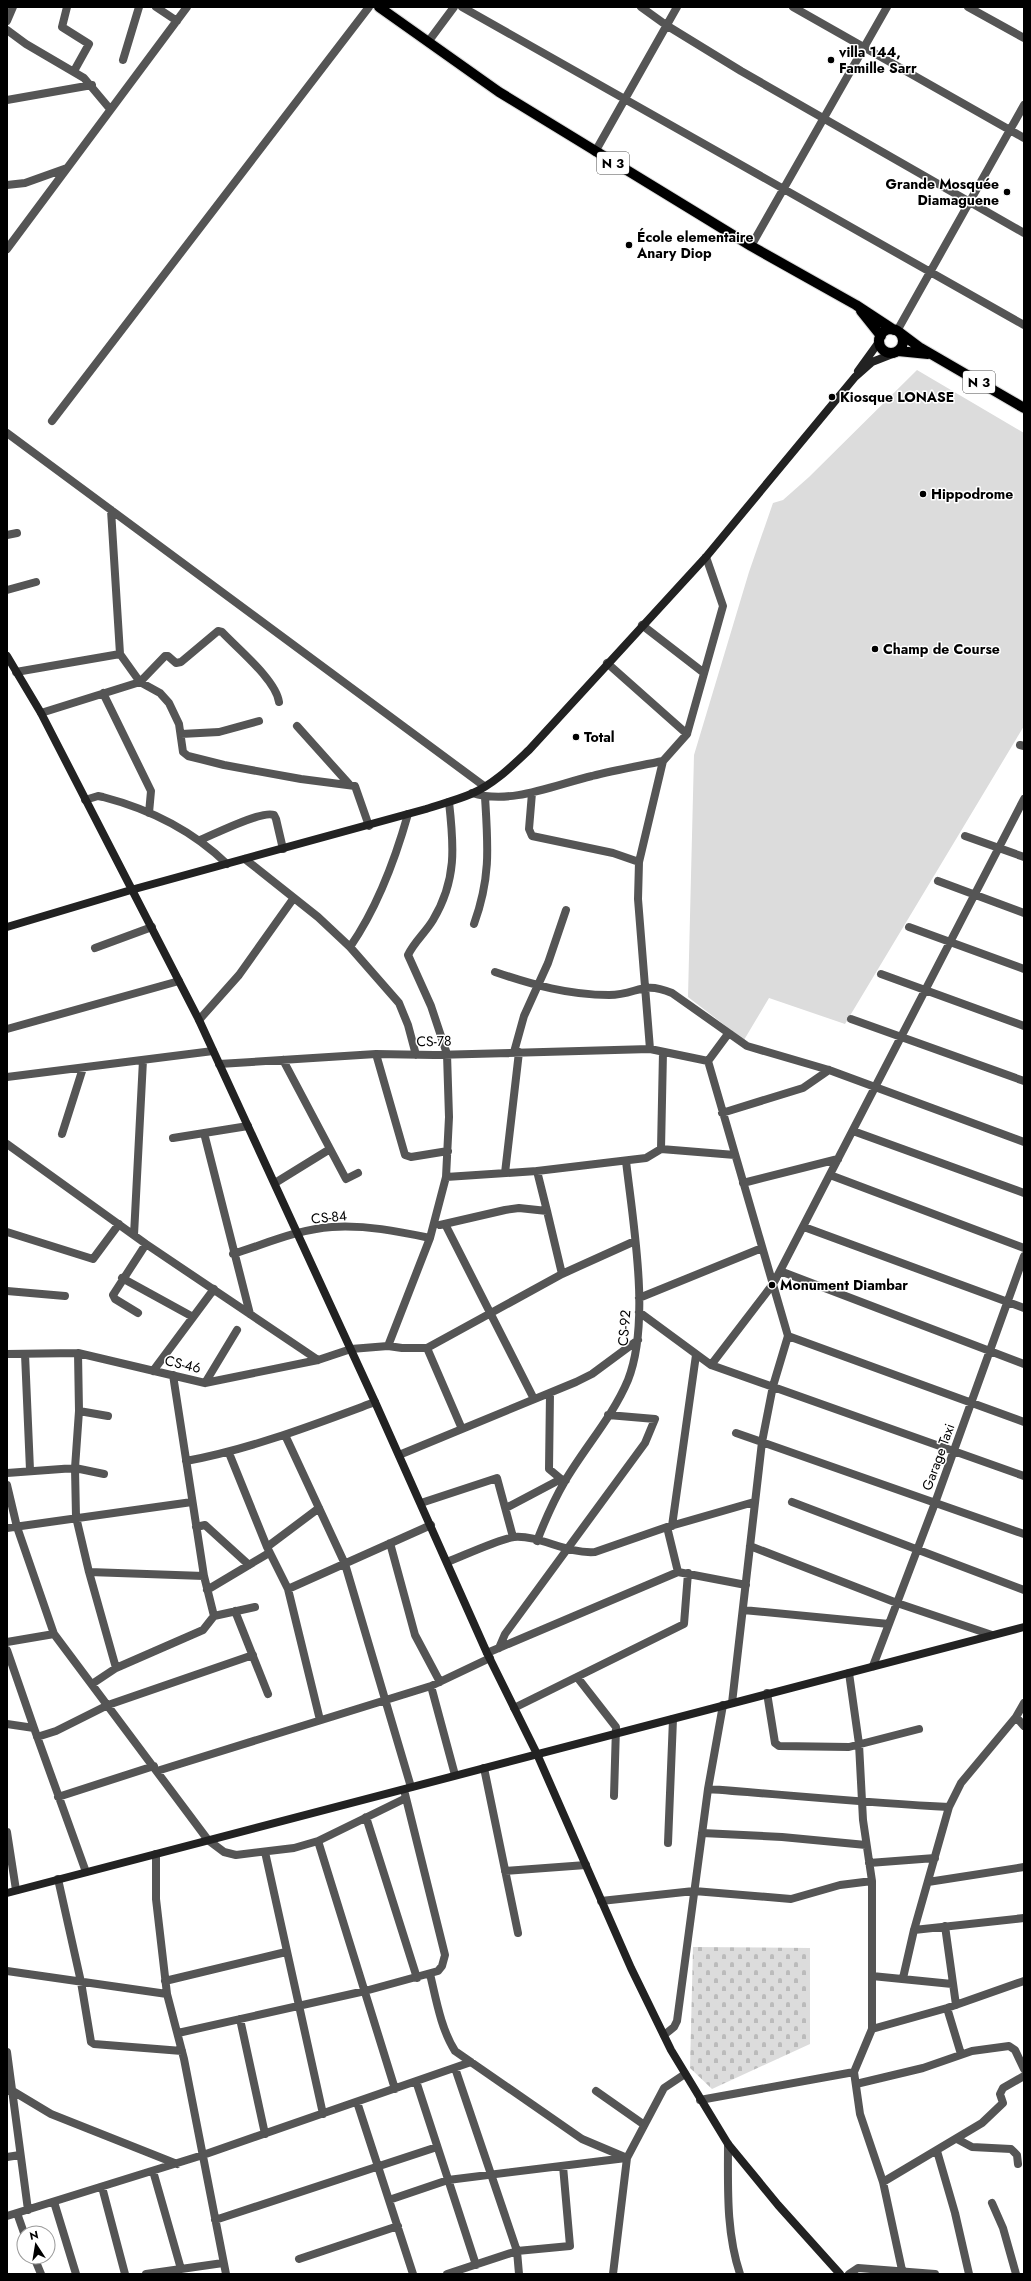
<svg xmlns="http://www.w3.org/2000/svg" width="1031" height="2281" viewBox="0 0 1031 2281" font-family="Jost,sans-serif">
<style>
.cemetery{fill:url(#cemetery-stones)}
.garden{fill:#dcdcdc}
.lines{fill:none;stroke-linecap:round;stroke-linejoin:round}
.primary-casing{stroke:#dbdbdb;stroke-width:12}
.street{stroke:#555;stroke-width:8}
.secondary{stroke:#222;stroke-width:8}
.primary{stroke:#000;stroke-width:10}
.poi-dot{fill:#000;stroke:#fff;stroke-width:1.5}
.labels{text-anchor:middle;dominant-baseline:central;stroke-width:3;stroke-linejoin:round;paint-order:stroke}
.shield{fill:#fff;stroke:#4c4c4c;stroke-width:1}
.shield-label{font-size:13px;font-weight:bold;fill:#000}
.poi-label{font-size:14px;font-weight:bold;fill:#000;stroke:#fff;text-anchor:start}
.street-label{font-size:14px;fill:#000;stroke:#fff}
</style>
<defs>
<pattern id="cemetery-stones" width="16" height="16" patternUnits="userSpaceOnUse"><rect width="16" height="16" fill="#dcdcdc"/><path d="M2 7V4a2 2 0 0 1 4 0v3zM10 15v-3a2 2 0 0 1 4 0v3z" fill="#bbb"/></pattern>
</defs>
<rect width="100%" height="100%" fill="#fff"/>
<path class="cemetery" d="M 693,1947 L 810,1948 L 810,2044 L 712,2089 L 690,2068 Z"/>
<path class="garden" d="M 917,370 L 1024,433 L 1024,726 L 845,1024 L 769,998 L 744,1040 L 688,997 L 694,755 L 749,572 L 773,503 L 783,500 L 809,477 Z"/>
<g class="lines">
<defs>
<path id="primary" d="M 379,7 L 499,92 L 751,246 L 856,305 L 894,330
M 861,311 L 881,336
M879 341a12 12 0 1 1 24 0a12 12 0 1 1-24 0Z
M 899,332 L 919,347 L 1024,408
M 898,351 L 928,354"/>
</defs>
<use href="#primary" class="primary-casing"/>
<path class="street" d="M 67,7 L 62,27 L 89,44 L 74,71
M 156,7 L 177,21
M 462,7 L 1024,325
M 641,7 L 666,25 L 741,71 L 1024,233
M 793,7 L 1024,138
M 968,7 L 1024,38
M 7,21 L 13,7
M 7,30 L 26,44 L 84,78 L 110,109
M 428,42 L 454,7
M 123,60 L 139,7
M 7,100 L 92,85
M 595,152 L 677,7
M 7,185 L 25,183 L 67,168
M 751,246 L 887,7
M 7,249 L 187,7
M 897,331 L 1024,105
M 52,421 L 369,7
M 7,433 L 484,786
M 111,510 L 120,654 L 140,682 L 160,693 L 169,703 L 179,724 L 183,752 L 188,756 L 224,765 L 301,779 L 355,786 L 369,826
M 7,535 L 17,533
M 7,590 L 36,582
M 642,625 L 704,673
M 607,663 L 687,734
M 16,672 L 120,654
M 103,693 L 151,791 L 149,813
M 41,713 L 140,682 L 165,656 L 168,656 L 176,663 L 181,662 L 218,631 L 222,632 C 238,649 276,680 279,702
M 297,726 L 349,784
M 181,734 L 219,732 L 259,721
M 1020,745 L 1024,746
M 472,793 C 511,805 554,785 592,776 C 615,770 639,766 663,761
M 532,793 L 529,829 L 532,836 L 613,853 L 639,862
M 85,800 L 98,796 L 103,797 C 149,809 192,830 227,864
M 965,836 L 1024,857
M 200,840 C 215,834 262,810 274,815 L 276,819 L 283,849
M 245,859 L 318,917 L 350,947 L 399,1003 L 408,1025 L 416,1055
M 938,881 L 1024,913
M 474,924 C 491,877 488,846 485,797
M 909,927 L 1024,969
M 350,947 C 377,908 395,860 408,814
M 95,948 L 152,927
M 495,972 C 533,985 569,995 609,995 C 638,995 641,980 672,993 L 747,1046 L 829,1070 L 1024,1142
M 881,974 L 1024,1026
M 851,1019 L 1024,1081
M 199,1020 L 239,975 L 293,899
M 7,1029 L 179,981
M 650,1049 L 638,899 L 639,862 L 663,761 L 687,734 L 723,606 L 706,557
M 514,1052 L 524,1016 L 548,963 L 566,910
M 376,1054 L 405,1155 L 411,1157 L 448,1151
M 283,1060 L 346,1179 L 358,1173
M 708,1061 L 788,1336 L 773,1386 L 762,1442 L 732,1703
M 708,1061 L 728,1034
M 219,1064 L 376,1054 L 434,1055 L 650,1049 L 708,1061
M 7,1077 L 213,1051
M 722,1113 L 803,1088 L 829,1070
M 853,1131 L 1024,1193
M 204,1133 L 250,1314
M 62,1134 L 83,1068
M 173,1138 L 248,1126
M 7,1144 L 146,1244 L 318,1360
M 661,1149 L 735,1155
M 537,1171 L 547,1211
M 505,1173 L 519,1052
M 830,1175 L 1024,1248
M 446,1177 L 537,1171 L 646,1158 L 661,1149 L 663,1052
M 275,1183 L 330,1149
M 743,1183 L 838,1159
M 445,1224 L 534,1399
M 440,1225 L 505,1210 L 519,1208 L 547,1211 L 562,1274
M 804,1227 L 1024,1308
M 7,1232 L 93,1259 L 119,1224
M 134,1235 L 143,1060
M 233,1254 C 265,1244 299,1229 332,1227 C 366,1225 397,1231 430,1238
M 780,1271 L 1024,1364
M 122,1278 L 193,1317
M 7,1291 L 65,1296
M 639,1298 L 762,1248
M 639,1312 L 711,1365 L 1024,1476
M 138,1313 L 115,1299 L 113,1295 L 146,1244
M 788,1336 L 1024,1422
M 388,1346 L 430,1238 L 446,1177 L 449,1117 L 447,1054 L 431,1006 L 408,955 C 414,942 426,932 433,920 C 457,880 454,846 449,802
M 427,1348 L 462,1429
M 78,1353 L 79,1411 L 75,1468 L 76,1517 L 89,1572 L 204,1576 L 214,1616 L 203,1630 L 116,1668 L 92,1684
M 7,1354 L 78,1353 L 205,1383 L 318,1360 L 351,1349 L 388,1346 L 402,1348 L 427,1348 L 562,1274 L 635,1241
M 25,1354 L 30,1470
M 711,1365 L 773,1284 L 780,1271 L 1024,799
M 153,1371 L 214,1289
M 173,1375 L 204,1576
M 205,1383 L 237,1330
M 550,1393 L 549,1469 L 561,1479 L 566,1480
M 79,1411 L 108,1416
M 736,1433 L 1024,1534
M 285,1435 L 345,1564 L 411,1787
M 229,1453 L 267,1547 L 288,1589 L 320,1720
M 399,1455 L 576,1382 L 592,1374 L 638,1340
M 186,1461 C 251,1449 313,1425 375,1402
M 7,1473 L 75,1468 L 104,1474
M 7,1485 L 17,1527 L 54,1634 L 208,1840 L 224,1852 L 236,1855 L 294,1848 L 318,1841 L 406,1798
M 792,1502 L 1024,1590
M 421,1503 L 497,1478 L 513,1537
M 506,1508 L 561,1479
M 672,1526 L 696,1355
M 196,1527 L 205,1525 L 249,1565
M 667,1527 L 678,1572
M 7,1528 L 192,1502
M 537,1541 C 545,1520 554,1500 565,1481 C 585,1447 613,1416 628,1380 C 651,1322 633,1223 626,1161
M 390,1543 L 415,1635 L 440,1682
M 750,1546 L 897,1603 L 992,1635
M 267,1547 L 319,1508
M 447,1562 C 463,1556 499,1539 514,1537 C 540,1535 566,1554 595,1552 L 667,1527 L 754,1502
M 89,1572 L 116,1668
M 288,1589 L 431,1525
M 207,1590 L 269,1553
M 743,1610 L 889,1624
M 235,1611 L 268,1694
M 214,1616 L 255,1607
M 7,1642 L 54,1634
M 499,1648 L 505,1634 L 645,1443 L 655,1419 L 608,1415
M 7,1650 L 34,1728
M 487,1653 L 678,1572 L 746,1585
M 873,1666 L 935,1503 L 1024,1256
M 849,1673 L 859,1744 L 863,1820 L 872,1881 L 872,2029 L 854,2072 L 860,2114 L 883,2182 L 902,2270
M 577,1677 L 616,1727 L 614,1796
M 431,1686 L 455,1775
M 767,1693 L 775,1743 L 779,1746 L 849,1747 L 919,1729
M 514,1708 L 684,1624 L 688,1573
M 1016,1717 L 1024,1726
M 7,1724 L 34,1728 L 86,1872
M 37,1737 L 56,1731 L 108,1705 L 253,1655
M 484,1768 L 518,1933
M 157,1771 L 431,1686 L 490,1658
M 708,1789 C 789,1795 868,1803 949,1807
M 58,1797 L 154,1766
M 366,1817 L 417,1978
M 7,1832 L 16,1890
M 702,1833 L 782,1837 L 866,1845
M 318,1841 L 395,2089
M 668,1843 L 673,1719
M 265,1852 L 323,2114
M 156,1854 L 156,1899 L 167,1994 L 184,2059 L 226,2274
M 869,1863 L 935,1858
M 505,1871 L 586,1865
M 58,1879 L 81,1982 L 91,2042 L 94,2044 L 182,2051
M 928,1882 L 1024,1867
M 601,1901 L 694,1891 L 791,1899 L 840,1885 L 872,1881
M 945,1926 L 956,2005
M 914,1930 L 1024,1918
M 7,1971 L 167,1994
M 430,1974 C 436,1999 441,2029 455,2051 L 582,2139 L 627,2158
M 872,1976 L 952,1984
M 903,1978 L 914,1930 L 949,1807 L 961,1783 L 1016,1717 L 1024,1703
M 165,1981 L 286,1952
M 947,2008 L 961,2054
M 240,2019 L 265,2134
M 872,2029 L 947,2008 L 1024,1981
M 178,2033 L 365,1991 L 438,1971 L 442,1966 L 445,1955 L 405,1794
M 664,2035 L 674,2027 L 677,2021 L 708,1789 L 723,1705
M 7,2052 L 28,2210
M 455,2068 L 517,2251 L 519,2274
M 416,2081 L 476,2265
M 856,2084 L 923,2068 L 972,2051 L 1009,2046 L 1015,2050 L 1024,2069
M 7,2091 L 11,2090 L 51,2114 L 177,2164
M 596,2091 L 643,2124
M 700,2100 L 854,2072
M 357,2102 L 413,2274
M 957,2139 L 972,2147 L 1011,2149 L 1017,2155 L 1018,2164
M 728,2144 C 728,2188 726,2232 740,2274
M 937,2151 L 955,2213 L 969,2274
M 7,2157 L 20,2155
M 153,2171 L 181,2269
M 883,2182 L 982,2123 L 1003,2103 L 1000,2094 L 1003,2088 L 1024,2076
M 102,2187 L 125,2274
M 389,2200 L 448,2180 L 626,2158
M 54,2202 L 76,2274
M 992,2203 L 1003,2228 L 1016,2274
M 17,2213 L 24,2233
M 7,2216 L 203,2155 L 471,2062
M 215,2220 L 437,2147
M 34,2257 L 41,2274
M 299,2259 L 398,2226
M 146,2274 L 223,2263
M 447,2274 L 517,2251 L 570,2246 L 563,2166
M 613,2274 L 627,2158 L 664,2088 L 685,2074
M 849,2274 L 858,2268 L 935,2274"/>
<path class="secondary" d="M 858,371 L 879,342
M 7,656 L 41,713 L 199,1020 L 375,1402 L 487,1653 L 537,1754 L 631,1968 L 671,2050 L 728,2144 L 778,2205 L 840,2274
M 7,927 L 131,890 L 426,809 C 441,804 457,800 471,794 C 493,785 512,766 529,750 L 706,557 L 855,377 L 872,362 L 895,353
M 7,1893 L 1024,1627"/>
<use href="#primary" class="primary"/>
</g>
<g class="poi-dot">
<circle cx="831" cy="60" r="4"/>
<circle cx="1007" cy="192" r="4"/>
<circle cx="629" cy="245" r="4"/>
<circle cx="832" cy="397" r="4"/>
<circle cx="923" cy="494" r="4"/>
<circle cx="875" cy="649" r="4"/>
<circle cx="576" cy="737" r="4"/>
<circle cx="772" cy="1285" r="4"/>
</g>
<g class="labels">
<g class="shield">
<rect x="597" y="152" width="32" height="22" rx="3"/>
<rect x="963" y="371" width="32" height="22" rx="3"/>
</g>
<g class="shield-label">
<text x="613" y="163">N 3</text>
<text x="979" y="382">N 3</text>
</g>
<g class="poi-label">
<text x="839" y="52">villa 144,<tspan x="839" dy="16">Famille Sarr</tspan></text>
<text x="999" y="184" text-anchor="end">Grande Mosquée<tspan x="999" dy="16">Diamaguene</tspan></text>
<text x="637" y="237">École elementaire<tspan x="637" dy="16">Anary Diop</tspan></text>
<text x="840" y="397">Kiosque LONASE</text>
<text x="931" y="494">Hippodrome</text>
<text x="883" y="649">Champ de Course</text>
<text x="584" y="737">Total</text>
<text x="780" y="1285">Monument Diambar</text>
</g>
<g class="street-label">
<text transform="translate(434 1041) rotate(-1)">CS-78</text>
<text transform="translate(329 1217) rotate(-6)">CS-84</text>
<text transform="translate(624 1328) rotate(-85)">CS-92</text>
<text transform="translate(183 1364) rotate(13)">CS-46</text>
<text transform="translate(938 1457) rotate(-70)">Garage Taxi</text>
</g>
</g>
<rect width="1031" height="2281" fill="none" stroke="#000000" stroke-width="16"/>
<g transform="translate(36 2245) rotate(348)"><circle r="19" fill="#ffffff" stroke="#999999"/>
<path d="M0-3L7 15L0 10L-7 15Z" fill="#000000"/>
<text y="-6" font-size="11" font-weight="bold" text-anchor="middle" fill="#000000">N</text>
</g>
</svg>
